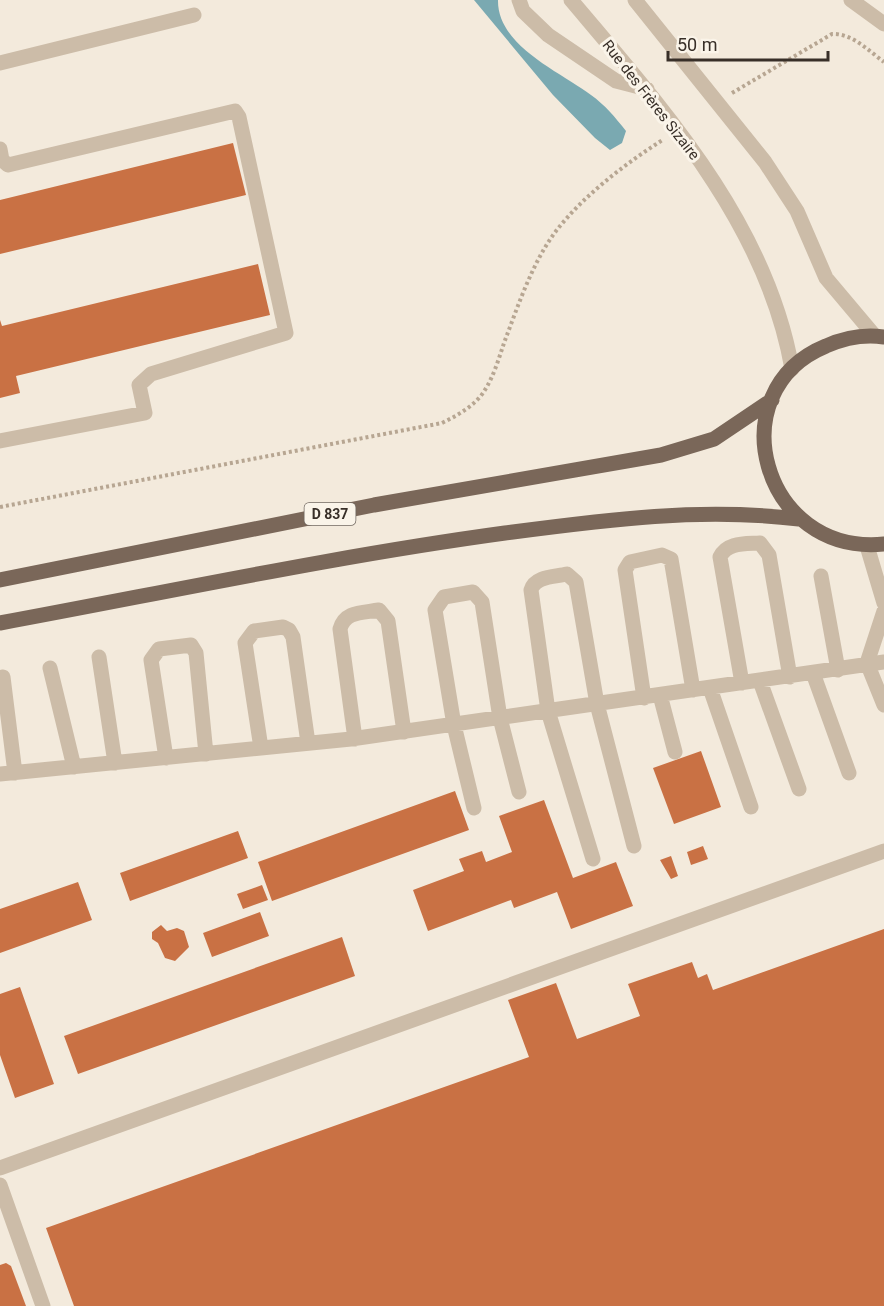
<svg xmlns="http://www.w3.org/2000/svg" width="884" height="1306" viewBox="0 0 884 1306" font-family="Roboto,sans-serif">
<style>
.water{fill:#7aa9b1}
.building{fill:#c97144}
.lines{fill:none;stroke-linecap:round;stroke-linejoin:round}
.path{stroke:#b7a692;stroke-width:4;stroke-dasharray:3 3;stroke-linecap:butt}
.minor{stroke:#ccbca8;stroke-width:15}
.major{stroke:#7a6759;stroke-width:15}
.labels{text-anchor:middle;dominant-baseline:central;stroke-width:6;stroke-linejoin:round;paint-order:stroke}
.shield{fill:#faf4e9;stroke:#726a62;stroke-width:1.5}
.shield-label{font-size:14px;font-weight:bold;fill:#382f28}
.street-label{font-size:15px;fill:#382f28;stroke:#faf4e9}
</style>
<rect width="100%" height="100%" fill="#f3eadc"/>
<path class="water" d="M 474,0 L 498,0 C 497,46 561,72 591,95 C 605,105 615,117 626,131 L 622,143 L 610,150 L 595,138 L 553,95 Z"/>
<path class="building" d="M 233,143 L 246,195 L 0,254 L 0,200 Z
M 258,264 L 270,315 L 16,376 L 20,393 L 0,398 L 0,320 L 2,326 Z
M 701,751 L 721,807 L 674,824 L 653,768 Z
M 455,791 L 469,830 L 272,901 L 258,862 Z
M 544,800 L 573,878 L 616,862 L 633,906 L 571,929 L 557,892 L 514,908 L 511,900 L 428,931 L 413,890 L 464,871 L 459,859 L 482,851 L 486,862 L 512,852 L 499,816 Z
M 238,831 L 248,858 L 130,901 L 120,873 Z
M 703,846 L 708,859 L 691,865 L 687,852 Z
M 671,856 L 678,876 L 671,879 L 660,860 Z
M 78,882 L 92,920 L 0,953 L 0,909 Z
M 262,885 L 268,900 L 243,909 L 237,894 Z
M 260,912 L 269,936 L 212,957 L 203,933 Z
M 161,925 L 167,931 L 177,928 L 184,931 L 189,947 L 175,961 L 165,958 L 158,943 L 152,939 L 152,932 Z
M 884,929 L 884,1306 L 74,1306 L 46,1228 L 529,1057 L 508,1000 L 556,983 L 577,1039 L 640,1016 L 628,984 L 692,962 L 698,978 L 707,974 L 713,990 Z
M 342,937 L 355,976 L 78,1074 L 64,1036 Z
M 20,987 L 54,1084 L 15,1098 L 0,1055 L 0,994 Z
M 6,1263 L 11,1266 L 26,1306 L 0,1306 L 0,1265 Z"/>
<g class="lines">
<path class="path" d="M 732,93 L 832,34 C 852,33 869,51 884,62
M 0,507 L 442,423 C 456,416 469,409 480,397 C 492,382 498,361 504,343 C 518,306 532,263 556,231 C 584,195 625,164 664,139"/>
<path class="minor" d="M 519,0 L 523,11 L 548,35 L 616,81 L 647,89
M 571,0 C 663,109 767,224 792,369
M 635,0 L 765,162 L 797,211 L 826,278 L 874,335
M 851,0 L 884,24
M 0,63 L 194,15
M 0,149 L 2,160 L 8,165 L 235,111 L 239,117 L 286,333 L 151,374 L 139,385 L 145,413 L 0,441
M 867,546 L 884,603
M 821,576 L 838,670
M 884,611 L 867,663 L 884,705
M 99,657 L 115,763
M 50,668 L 74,767
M 813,673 L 849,773
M 3,677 L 15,773
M 760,681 L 799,789
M 742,683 L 720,557 C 727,542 745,544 760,543 L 769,555 L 790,677
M 710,688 L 751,807
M 660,695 L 675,752
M 644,698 L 625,570 L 630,562 L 662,555 L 671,559 L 693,690
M 355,739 L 340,629 C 345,611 362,613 379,610 L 388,621 L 404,732
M 261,748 L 245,643 L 254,631 L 283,627 L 289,630 L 293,637 L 308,743
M 166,758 L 151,660 L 159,649 L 191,645 L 196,653 L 206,754
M 0,774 L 351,739 L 884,662
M 474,808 L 454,725 L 435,610 L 444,597 L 473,592 L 482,602 L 500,718 L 519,792
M 593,859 L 548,711 L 531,590 C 535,576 555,577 567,574 L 576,582 L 597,704 L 634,846
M 0,1168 L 884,851
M 0,1185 L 43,1306"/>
<path class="major" d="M 884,337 C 864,334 844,338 826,346 C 717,391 762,556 884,544
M 0,580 L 374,505 L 661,455 L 714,439 L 772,400
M 0,623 C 168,592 336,556 505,533 C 604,520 699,507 799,519"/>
</g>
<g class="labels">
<rect class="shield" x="304.5" y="503" width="51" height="22" rx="4.5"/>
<g class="shield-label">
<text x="330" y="514">D 837</text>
</g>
<g class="street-label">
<text transform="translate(651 100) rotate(52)">Rue des Frères Sizaire</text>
</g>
</g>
<path d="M668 51v9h160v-9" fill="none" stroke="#382f28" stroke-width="3"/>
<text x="677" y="51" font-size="18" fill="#382f28" stroke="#faf4e9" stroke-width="4.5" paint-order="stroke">50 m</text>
</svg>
